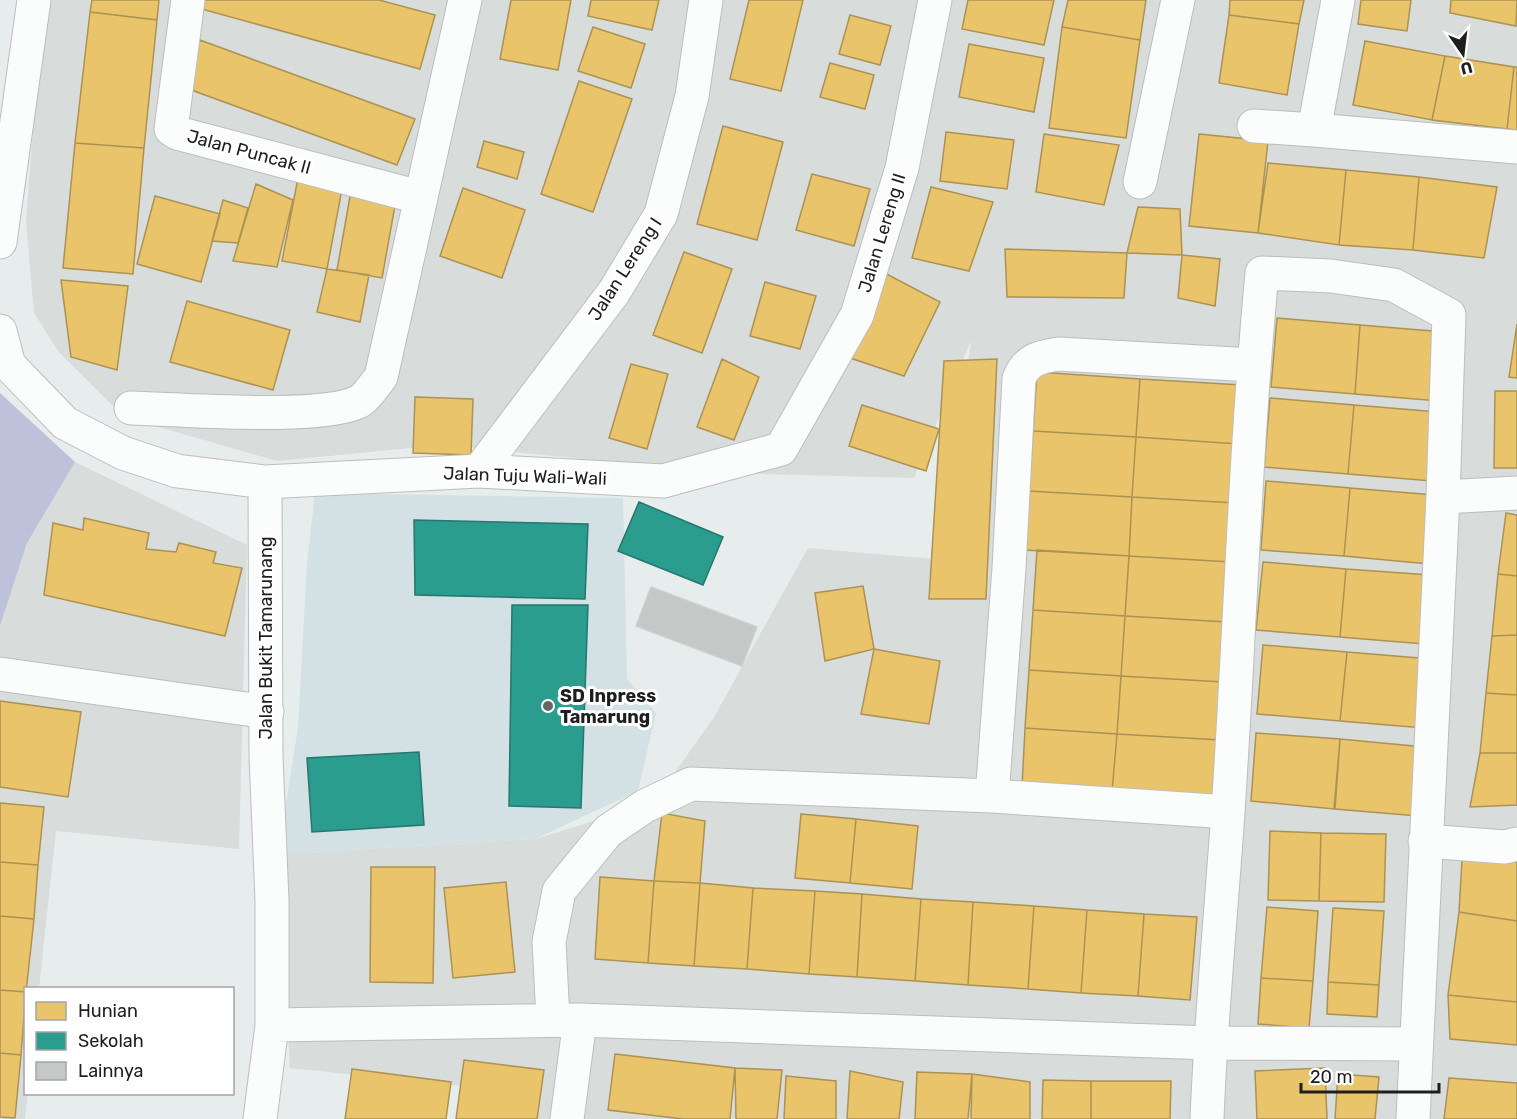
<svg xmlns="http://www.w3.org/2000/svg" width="1517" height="1119" viewBox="0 0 1517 1119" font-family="Rubik,sans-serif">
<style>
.residential{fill:#d8dcdb}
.education{fill:#d3e1e5}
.forest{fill:#bdc1da}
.homes{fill:#e9c46a;stroke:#ac9253;stroke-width:1.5}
.schools{fill:#2a9d8f;stroke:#26776d;stroke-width:1.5}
.building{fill:#c4c9c8;stroke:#c9d0ce;stroke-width:1.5}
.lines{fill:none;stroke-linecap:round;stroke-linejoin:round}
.minor-casing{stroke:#bcbebe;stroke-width:35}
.minor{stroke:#fbfcfc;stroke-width:33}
.poi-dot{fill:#646666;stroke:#fff;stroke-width:2}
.labels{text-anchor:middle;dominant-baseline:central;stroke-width:6;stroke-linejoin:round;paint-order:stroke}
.street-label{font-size:18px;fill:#1e1e1e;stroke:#fff}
.poi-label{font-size:18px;font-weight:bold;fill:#1e1e1e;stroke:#fff;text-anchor:start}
</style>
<rect width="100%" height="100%" fill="#e7edec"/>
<path class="residential" d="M 43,0 L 1517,0 L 1517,1119 L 457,1119 L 460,1086 L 290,1068 L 278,854 L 535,839 L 653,803 L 713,719 L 808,548 L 945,560 L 971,340 L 914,478 L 728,473 L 441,445 L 277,461 L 124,417 L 58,351 L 34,313 L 26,221 Z
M 75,462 L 247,545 L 239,849 L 56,831 L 39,988 L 26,988 L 28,1094 L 25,1119 L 0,1119 L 0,626 L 27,543 Z"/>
<path class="education" d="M 315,493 L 623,498 L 627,679 L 656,713 L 638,791 L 535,839 L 278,854 L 298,727 L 307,563 Z"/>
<path class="forest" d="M 0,393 L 75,462 L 27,543 L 0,626 Z"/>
<path class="homes" d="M 92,0 L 159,0 L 157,20 L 90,12 Z
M 200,0 L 379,0 L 435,15 L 420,69 L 198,8 Z
M 511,0 L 571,0 L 558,70 L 500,59 Z
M 591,0 L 659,0 L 652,30 L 588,16 Z
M 749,0 L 803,0 L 781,91 L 730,79 Z
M 968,0 L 1054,0 L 1044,45 L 962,29 Z
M 1068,0 L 1146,0 L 1140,40 L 1062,27 Z
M 1230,0 L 1304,0 L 1299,24 L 1229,15 Z
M 1361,0 L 1411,0 L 1407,31 L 1358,24 Z
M 1451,0 L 1517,0 L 1516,26 L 1450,13 Z
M 90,12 L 157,20 L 144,148 L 75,143 Z
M 850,15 L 891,26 L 880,65 L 839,54 Z
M 1229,15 L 1299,24 L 1287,95 L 1219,83 Z
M 593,27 L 645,44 L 631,88 L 578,71 Z
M 1062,27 L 1140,40 L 1126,138 L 1049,128 Z
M 200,40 L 415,119 L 397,165 L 183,87 Z
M 1365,41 L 1445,56 L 1432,120 L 1353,105 Z
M 969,44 L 1044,58 L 1034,112 L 959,97 Z
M 1445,56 L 1514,67 L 1507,129 L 1432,120 Z
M 830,63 L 874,75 L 865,109 L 820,97 Z
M 1514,67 L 1517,67 L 1517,130 L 1507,129 Z
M 579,81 L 632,99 L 593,212 L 541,194 Z
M 723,126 L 783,142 L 757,240 L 697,224 Z
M 946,132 L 1014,140 L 1007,189 L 940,181 Z
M 1044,134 L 1119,145 L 1104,205 L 1036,192 Z
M 1199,134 L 1268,141 L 1258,233 L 1189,226 Z
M 484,141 L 524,152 L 517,179 L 477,167 Z
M 75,143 L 144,148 L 133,274 L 63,268 Z
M 1268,163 L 1346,170 L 1339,245 L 1258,233 Z
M 1346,170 L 1419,177 L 1413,250 L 1339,245 Z
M 812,174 L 870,189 L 854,246 L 796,230 Z
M 1419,177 L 1497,187 L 1484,258 L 1413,250 Z
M 298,178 L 342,189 L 327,269 L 282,261 Z
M 256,184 L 293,200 L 277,267 L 233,261 Z
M 931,187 L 993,202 L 969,271 L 912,258 Z
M 463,188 L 525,210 L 502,278 L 440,256 Z
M 351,191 L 396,200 L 382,278 L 337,270 Z
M 155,196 L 220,214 L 201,282 L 137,264 Z
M 223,200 L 248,208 L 238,243 L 212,241 Z
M 1138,207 L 1180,209 L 1182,255 L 1127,253 Z
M 1005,249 L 1127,253 L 1124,298 L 1007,297 Z
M 684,252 L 732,269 L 702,353 L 653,335 Z
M 1182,255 L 1220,259 L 1215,306 L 1178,298 Z
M 327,269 L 369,275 L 360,322 L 317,312 Z
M 877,269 L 940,302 L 904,376 L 841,355 Z
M 61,280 L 128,286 L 117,370 L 71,357 Z
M 765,282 L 816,296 L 800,349 L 750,336 Z
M 187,301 L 290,330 L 273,390 L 170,362 Z
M 1277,318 L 1360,325 L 1355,394 L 1271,387 Z
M 1517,324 L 1517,378 L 1509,377 Z
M 1360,325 L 1444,332 L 1439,401 L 1355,394 Z
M 722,359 L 759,377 L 734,440 L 697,427 Z
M 997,359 L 986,599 L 929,599 L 944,361 Z
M 631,364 L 668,374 L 647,449 L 609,438 Z
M 1037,372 L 1140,379 L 1136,437 L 1033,431 Z
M 1140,379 L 1242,385 L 1239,444 L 1136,437 Z
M 1495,391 L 1517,391 L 1517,468 L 1494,468 Z
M 415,397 L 473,399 L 471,455 L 413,453 Z
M 1270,398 L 1354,405 L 1348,474 L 1264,467 Z
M 862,405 L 939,429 L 926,471 L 849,446 Z
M 1354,405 L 1438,412 L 1432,481 L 1348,474 Z
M 1033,431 L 1136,437 L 1132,497 L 1029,491 Z
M 1136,437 L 1239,444 L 1235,503 L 1132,497 Z
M 1266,481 L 1350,488 L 1344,556 L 1261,550 Z
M 1350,488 L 1434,495 L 1429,564 L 1344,556 Z
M 1029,491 L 1132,497 L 1129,556 L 1025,550 Z
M 1132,497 L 1235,503 L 1231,562 L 1129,556 Z
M 1506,513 L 1517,515 L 1517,576 L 1498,574 Z
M 84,518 L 149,533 L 146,549 L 176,552 L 179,543 L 216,552 L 213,563 L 242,568 L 225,636 L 44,595 L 53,523 L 83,530 Z
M 1037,550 L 1129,556 L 1125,616 L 1033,610 Z
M 1129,556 L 1231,562 L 1227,622 L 1125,616 Z
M 1263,562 L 1346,569 L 1340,637 L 1256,630 Z
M 1346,569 L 1430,575 L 1424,644 L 1340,637 Z
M 1498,574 L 1517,576 L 1517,635 L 1492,636 Z
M 863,586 L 874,649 L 825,661 L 815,593 Z
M 1033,610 L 1125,616 L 1121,676 L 1029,670 Z
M 1125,616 L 1227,622 L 1223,682 L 1121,676 Z
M 1517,635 L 1517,695 L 1486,693 L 1492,636 Z
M 1263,645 L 1347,652 L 1340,721 L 1257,714 Z
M 874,649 L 940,661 L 929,724 L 861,714 Z
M 1347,652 L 1431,659 L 1424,728 L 1340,721 Z
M 1029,670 L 1121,676 L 1117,734 L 1025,728 Z
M 1121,676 L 1223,682 L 1220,740 L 1117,734 Z
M 1486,693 L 1517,695 L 1517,753 L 1480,753 Z
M 0,701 L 81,712 L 68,797 L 0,787 Z
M 1025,728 L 1117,734 L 1112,792 L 1022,787 Z
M 1256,733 L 1340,739 L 1334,809 L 1251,801 Z
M 1117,734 L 1220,740 L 1216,799 L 1112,792 Z
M 1340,739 L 1424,747 L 1418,816 L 1335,809 Z
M 1480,753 L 1517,753 L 1517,805 L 1470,807 Z
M 0,803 L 44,807 L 38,865 L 0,862 Z
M 662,813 L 705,821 L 700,883 L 654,881 Z
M 801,814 L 856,819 L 850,883 L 795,878 Z
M 856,819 L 918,826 L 912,889 L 850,883 Z
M 1270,831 L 1321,833 L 1319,901 L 1268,900 Z
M 1321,833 L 1386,834 L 1384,902 L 1319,901 Z
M 1462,860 L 1517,862 L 1517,921 L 1459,912 Z
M 0,862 L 38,865 L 34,919 L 0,916 Z
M 371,867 L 435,867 L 433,983 L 370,982 Z
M 600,877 L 654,881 L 648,963 L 595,959 Z
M 654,881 L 700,883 L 694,966 L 648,963 Z
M 506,882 L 515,972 L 453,978 L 444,888 Z
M 700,883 L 753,888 L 747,969 L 694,966 Z
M 753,888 L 815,891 L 809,974 L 747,969 Z
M 815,891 L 862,894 L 857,977 L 809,974 Z
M 862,894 L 921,899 L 915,981 L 857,977 Z
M 921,899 L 973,902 L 968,985 L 915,981 Z
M 973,902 L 1034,906 L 1028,989 L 968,985 Z
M 1034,906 L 1087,910 L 1081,993 L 1028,989 Z
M 1267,907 L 1318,911 L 1313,981 L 1261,978 Z
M 1333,908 L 1384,911 L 1379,985 L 1328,982 Z
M 1087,910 L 1144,914 L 1138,996 L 1081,993 Z
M 1459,912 L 1517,921 L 1517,1002 L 1448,995 Z
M 1144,914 L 1197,917 L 1190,1000 L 1138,996 Z
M 0,916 L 34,919 L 26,992 L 0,990 Z
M 1261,978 L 1313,981 L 1309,1028 L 1258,1024 Z
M 1328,982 L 1379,985 L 1377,1017 L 1327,1014 Z
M 0,990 L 26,992 L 21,1055 L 0,1053 Z
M 1448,995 L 1517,1002 L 1517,1045 L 1450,1039 Z
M 0,1053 L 21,1055 L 15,1118 L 0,1117 Z
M 615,1054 L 735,1068 L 730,1119 L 683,1119 L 608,1110 Z
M 464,1060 L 544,1070 L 537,1119 L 456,1119 Z
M 735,1068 L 782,1070 L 777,1119 L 736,1119 Z
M 1325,1068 L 1327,1119 L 1257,1119 L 1255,1071 Z
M 352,1069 L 451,1082 L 446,1119 L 345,1119 Z
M 850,1071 L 903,1082 L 899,1119 L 847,1119 Z
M 917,1072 L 972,1074 L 968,1119 L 915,1119 Z
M 972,1074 L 1030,1082 L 1030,1119 L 971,1119 Z
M 1338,1074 L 1379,1077 L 1375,1119 L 1335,1119 Z
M 786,1076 L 836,1081 L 836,1119 L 784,1119 Z
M 1449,1078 L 1517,1083 L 1517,1119 L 1444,1119 Z
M 1043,1080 L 1091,1081 L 1091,1119 L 1042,1119 Z
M 1091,1081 L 1171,1081 L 1170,1119 L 1091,1119 Z"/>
<path class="schools" d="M 639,502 L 723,537 L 703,585 L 618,551 Z
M 414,520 L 588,524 L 585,599 L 415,595 Z
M 512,605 L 588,605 L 581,808 L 509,806 Z
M 419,752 L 424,825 L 312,832 L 307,758 Z"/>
<path class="building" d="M 651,587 L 757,627 L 742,666 L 636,626 Z"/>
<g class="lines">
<defs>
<path id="minor" d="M 188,0 L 171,129 L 177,133 L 419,197
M 1338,0 L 1314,130 L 1517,147
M 1254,126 L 1314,130
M 1140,182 L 1178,0
M 0,242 L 34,0
M 0,331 L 9,365 L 65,423 L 123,453 L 177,471 L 265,482 L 266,756 L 272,901 L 272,1025 L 260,1119
M 131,408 C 177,409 325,421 360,401 C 368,396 375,384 381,377 L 465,0
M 479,471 L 614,292 L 661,214 L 692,96 L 706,0
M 265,482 L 479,471 L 663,481 L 781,449 L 857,315 L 902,168 L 935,0
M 1443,497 L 1517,493
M 0,674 L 267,712
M 992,796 L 1009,568 L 1019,379 C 1026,360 1039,357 1058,354 L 1253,365
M 1425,841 L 1505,847 L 1517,844
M 553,1019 L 549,942 L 559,891 L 608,831 L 645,806 L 691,784 L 992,796 L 1228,812
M 272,1025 L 580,1020 L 1210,1043 L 1416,1044
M 567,1119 L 580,1020
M 1207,1119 C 1211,1016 1221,914 1228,812 C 1240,632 1245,452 1262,273 L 1331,276 L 1394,285 L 1449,315 L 1443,497 L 1413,1119"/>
</defs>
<use href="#minor" class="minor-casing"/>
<use href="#minor" class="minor"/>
</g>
<circle class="poi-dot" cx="548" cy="706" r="6"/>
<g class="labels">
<g class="street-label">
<text transform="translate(249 152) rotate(15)">Jalan Puncak II</text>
<text transform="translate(882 233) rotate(-73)">Jalan Lereng II</text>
<text transform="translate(625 269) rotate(-57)">Jalan Lereng I</text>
<text transform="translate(525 476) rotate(2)">Jalan Tuju Wali-Wali</text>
<text transform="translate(266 638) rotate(-90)">Jalan Bukit Tamarunang</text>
</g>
<g class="poi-label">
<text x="560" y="696">SD Inpress<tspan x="560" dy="21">Tamarung</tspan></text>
</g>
</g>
<rect x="24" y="987" width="210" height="108" fill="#ffffff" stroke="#a5a5a5" stroke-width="1.5"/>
<rect x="36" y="1002" width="30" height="18" fill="#e9c46a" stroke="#a5a5a5" stroke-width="1.5"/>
<text x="78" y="1017" font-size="18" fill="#1e1e1e">Hunian</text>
<rect x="36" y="1032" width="30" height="18" fill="#2a9d8f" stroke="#a5a5a5" stroke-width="1.5"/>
<text x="78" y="1047" font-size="18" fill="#1e1e1e">Sekolah</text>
<rect x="36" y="1062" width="30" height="18" fill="#c4c9c8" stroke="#a5a5a5" stroke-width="1.5"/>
<text x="78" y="1077" font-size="18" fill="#1e1e1e">Lainnya</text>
<g transform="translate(1463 54) rotate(166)" stroke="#ffffff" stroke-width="4.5" paint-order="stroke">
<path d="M0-4.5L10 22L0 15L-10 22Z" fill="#1e1e1e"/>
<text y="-9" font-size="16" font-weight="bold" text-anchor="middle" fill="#1e1e1e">U</text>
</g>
<path d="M1301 1083v9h138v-9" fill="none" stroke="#1e1e1e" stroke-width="3"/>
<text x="1310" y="1083" font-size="18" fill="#1e1e1e" stroke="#ffffff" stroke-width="4.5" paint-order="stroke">20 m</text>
</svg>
